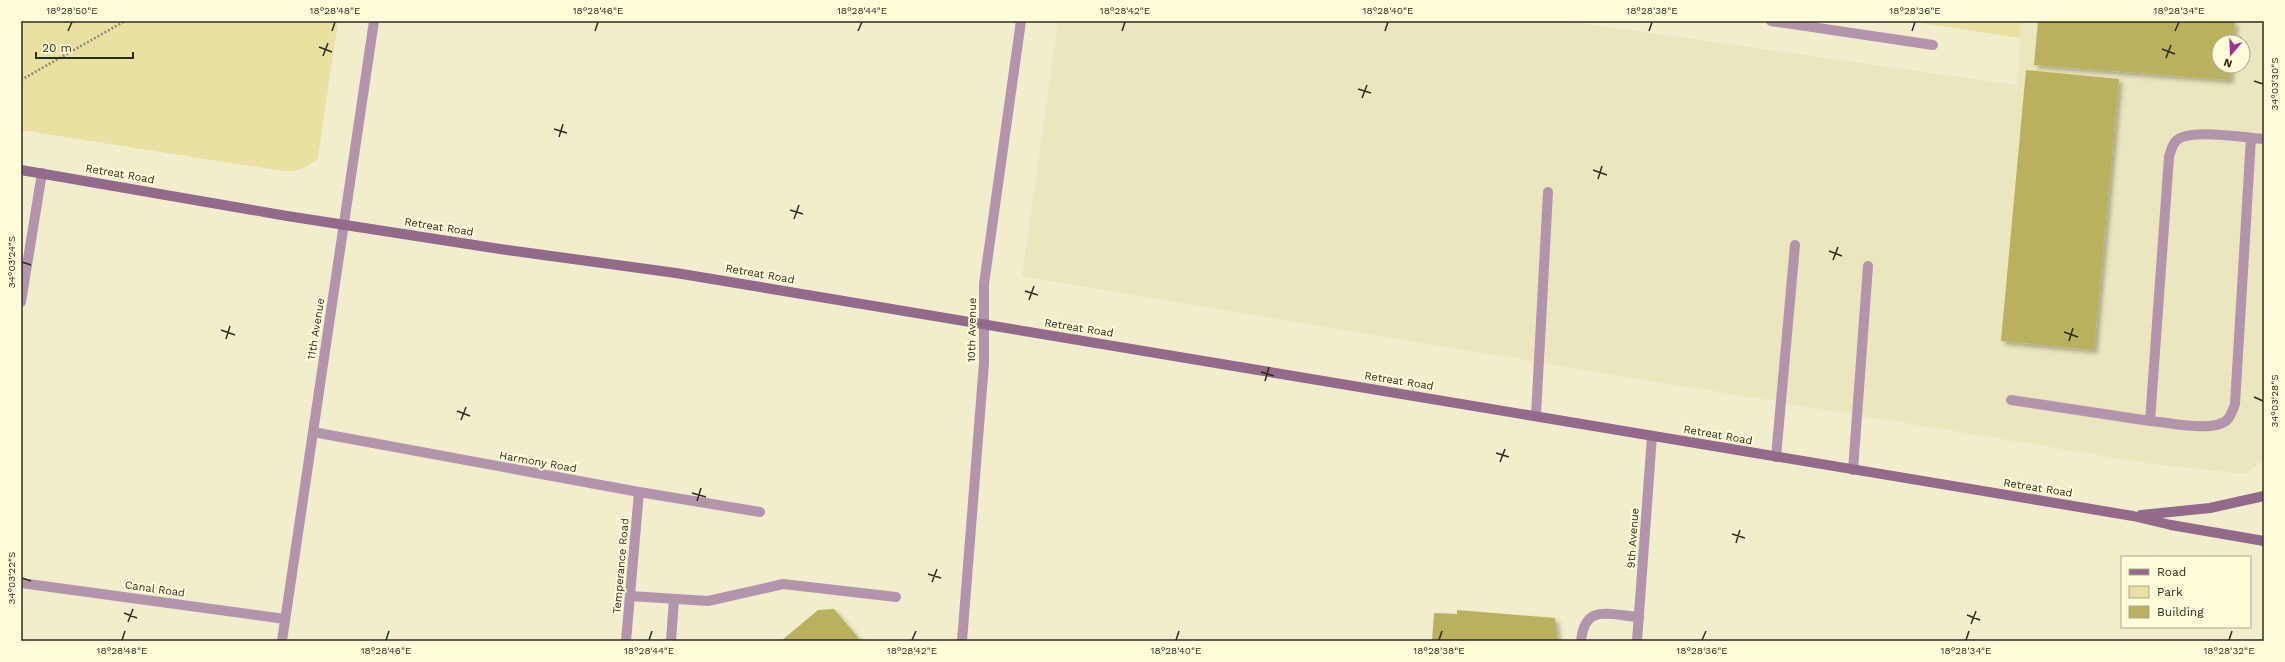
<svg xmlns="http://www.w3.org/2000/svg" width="2285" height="662" viewBox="0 0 2285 662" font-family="'Work Sans',sans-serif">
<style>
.built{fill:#eae6bd;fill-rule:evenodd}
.green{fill:#e8e1a1}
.building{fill:#b9b15d;filter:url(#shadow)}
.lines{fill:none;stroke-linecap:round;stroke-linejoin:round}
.path{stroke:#8d8b74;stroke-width:2.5;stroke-dasharray:2 2;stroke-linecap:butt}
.lane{stroke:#b294ac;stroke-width:10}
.street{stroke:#b294ac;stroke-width:10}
.secondary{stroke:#946a8c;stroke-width:10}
.ticks{fill:none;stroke:#2e2d20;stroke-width:1.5}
.labels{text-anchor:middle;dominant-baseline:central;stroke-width:4;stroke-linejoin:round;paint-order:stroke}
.street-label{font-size:11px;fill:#2e2d20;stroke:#fffcda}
.neatline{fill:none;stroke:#2e2d20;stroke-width:1.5}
.ticks-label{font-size:10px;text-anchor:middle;fill:#2e2d20}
</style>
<defs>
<filter id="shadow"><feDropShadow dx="3.5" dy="3.5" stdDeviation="2" flood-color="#0004"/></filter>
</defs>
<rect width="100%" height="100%" fill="#f1eecd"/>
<path class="built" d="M 1058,21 L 1565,21 L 2017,85 L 2021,21 L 2264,21 L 2264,459 L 2246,474 L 2152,464 L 1022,276 ZM 2219,42 L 2243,42 L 2243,66 L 2219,66 Z"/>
<path class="green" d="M 21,21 L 338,21 L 318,158 C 307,168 297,172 282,171 L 21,130 Z
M 1909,21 L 2021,21 L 2020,38 Z"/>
<path class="building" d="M 2038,21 L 2235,21 L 2233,42 L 2219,42 L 2219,66 L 2231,66 L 2230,80 L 2034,65 Z
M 2026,70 L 2119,79 L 2094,350 L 2001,341 Z
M 834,609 L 861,641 L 781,641 L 818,610 Z
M 1457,610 L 1555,618 L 1558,641 L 1432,641 L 1434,613 L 1457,614 Z"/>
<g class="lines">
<path class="path" d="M 21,80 L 125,21"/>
<path class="lane" d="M 1771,21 L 1933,45
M 2251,138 L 2235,404 C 2233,410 2231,416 2227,420 C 2213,433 2168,422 2150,421 L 2169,157 C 2171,151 2172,144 2177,140 C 2191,128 2245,138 2264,139
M 21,302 L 42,173
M 2011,400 L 2150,421
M 1536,415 L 1548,192
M 1776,457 L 1795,245
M 1853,470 L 1868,266
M 630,596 L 708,601 L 783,584 L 896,597
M 671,641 L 674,599
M 1581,641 C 1585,603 1609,615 1639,617"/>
<path class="street" d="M 313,432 L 639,492 L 760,512
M 21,583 L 285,619
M 282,641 L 374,21
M 626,641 L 639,492
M 962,641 L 984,363 L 984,284 L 1021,21
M 1637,641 L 1652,436"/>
<path class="secondary" d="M 21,170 L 287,216 L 500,249 L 676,273 L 2133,516 L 2171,525 L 2264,541
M 2141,515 L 2210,508 L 2264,496"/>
</g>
<path class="ticks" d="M 68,31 L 72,22M 332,31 L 335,22M 595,31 L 598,22M 858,31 L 862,22M 1122,31 L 1125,22M 1385,31 L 1388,22M 1649,31 L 1652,22M 1912,31 L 1915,22M 2175,31 L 2179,22M 319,47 L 332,52M 2162,49 L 2175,54M 323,56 L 328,43M 2166,58 L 2171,45M 2254,81 L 2263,84M 1358,89 L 1371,93M 1362,98 L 1367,85M 554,129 L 567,133M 559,137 L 563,124M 1593,170 L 1607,175M 1598,179 L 1602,166M 790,210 L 803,214M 794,219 L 799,205M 1829,251 L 1842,256M 1833,260 L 1838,247M 22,262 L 31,265M 1025,291 L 1038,295M 1029,300 L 1034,286M 221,330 L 235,335M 2064,332 L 2078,337M 226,339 L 230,326M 2069,341 L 2073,328M 1261,372 L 1274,376M 1265,381 L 1269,367M 2254,397 L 2263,401M 457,411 L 470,416M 461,420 L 466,407M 1496,453 L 1509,457M 1500,462 L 1505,449M 692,493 L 706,497M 697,501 L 701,488M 1732,534 L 1745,538M 1736,543 L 1740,530M 928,574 L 941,578M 22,578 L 31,581M 932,582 L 937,569M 124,613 L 137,618M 1967,615 L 1980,620M 128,622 L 133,609M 1971,624 L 1976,611M 122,640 L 125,631M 386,640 L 389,631M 649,640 L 652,631M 912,640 L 916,631M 1176,640 L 1179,631M 1439,640 L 1442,631M 1702,640 L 1706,631M 1966,640 L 1969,631M 2229,640 L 2232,631"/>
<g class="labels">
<g class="street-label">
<text transform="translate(120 174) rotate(10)">Retreat Road</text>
<text transform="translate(439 227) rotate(9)">Retreat Road</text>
<text transform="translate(760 274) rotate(10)">Retreat Road</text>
<text transform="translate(1079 328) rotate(9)">Retreat Road</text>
<text transform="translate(316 329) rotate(-81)">11th Avenue</text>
<text transform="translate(972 330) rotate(-89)">10th Avenue</text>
<text transform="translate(1399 381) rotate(9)">Retreat Road</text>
<text transform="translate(1718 435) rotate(10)">Retreat Road</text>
<text transform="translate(538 462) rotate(10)">Harmony Road</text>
<text transform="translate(2038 488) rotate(9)">Retreat Road</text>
<text transform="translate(1633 538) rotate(-86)">9th Avenue</text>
<text transform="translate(621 566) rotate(-85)">Temperance Road</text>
<text transform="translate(155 589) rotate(8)">Canal Road</text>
</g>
</g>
<rect width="2285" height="662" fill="none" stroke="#fffcda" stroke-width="44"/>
<rect x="2121" y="556" width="130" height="72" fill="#fffcda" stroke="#aba990"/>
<rect x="2129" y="569" width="20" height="6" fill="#946a8c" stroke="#aba990"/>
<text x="2157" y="576" font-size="12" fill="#2e2d20">Road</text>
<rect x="2129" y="586" width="20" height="12" fill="#e8e1a1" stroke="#aba990"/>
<text x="2157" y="596" font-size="12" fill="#2e2d20">Park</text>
<rect x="2129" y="606" width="20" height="12" fill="#b9b15d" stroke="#aba990"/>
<text x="2157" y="616" font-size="12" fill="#2e2d20">Building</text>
<g transform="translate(2231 54) rotate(199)"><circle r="19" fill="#fffcda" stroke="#aba990"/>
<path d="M0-3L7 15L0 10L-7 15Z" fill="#9d3091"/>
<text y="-6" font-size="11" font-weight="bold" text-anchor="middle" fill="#2e2d20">N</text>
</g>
<path d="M36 52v6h97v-6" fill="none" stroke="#2e2d20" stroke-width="2"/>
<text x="42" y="52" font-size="12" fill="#2e2d20" stroke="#fffcda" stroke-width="3" paint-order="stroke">20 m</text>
<rect x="22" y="22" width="2241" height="618" class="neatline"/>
<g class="ticks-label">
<text x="72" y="14">18°28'50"E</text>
<text x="335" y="14">18°28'48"E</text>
<text x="598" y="14">18°28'46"E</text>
<text x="862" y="14">18°28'44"E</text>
<text x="1125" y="14">18°28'42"E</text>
<text x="1388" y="14">18°28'40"E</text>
<text x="1652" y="14">18°28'38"E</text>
<text x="1915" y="14">18°28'36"E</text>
<text x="2179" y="14">18°28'34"E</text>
<text transform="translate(2274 84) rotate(-90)" y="4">34°03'30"S</text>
<text transform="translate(11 262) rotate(-90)" y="4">34°03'24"S</text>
<text transform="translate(2274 401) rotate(-90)" y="4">34°03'28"S</text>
<text transform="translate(11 578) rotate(-90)" y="4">34°03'22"S</text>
<text x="122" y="654">18°28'48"E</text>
<text x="386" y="654">18°28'46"E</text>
<text x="649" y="654">18°28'44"E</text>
<text x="912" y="654">18°28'42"E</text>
<text x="1176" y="654">18°28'40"E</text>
<text x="1439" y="654">18°28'38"E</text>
<text x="1702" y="654">18°28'36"E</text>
<text x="1966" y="654">18°28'34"E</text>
<text x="2229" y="654">18°28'32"E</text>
</g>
</svg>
